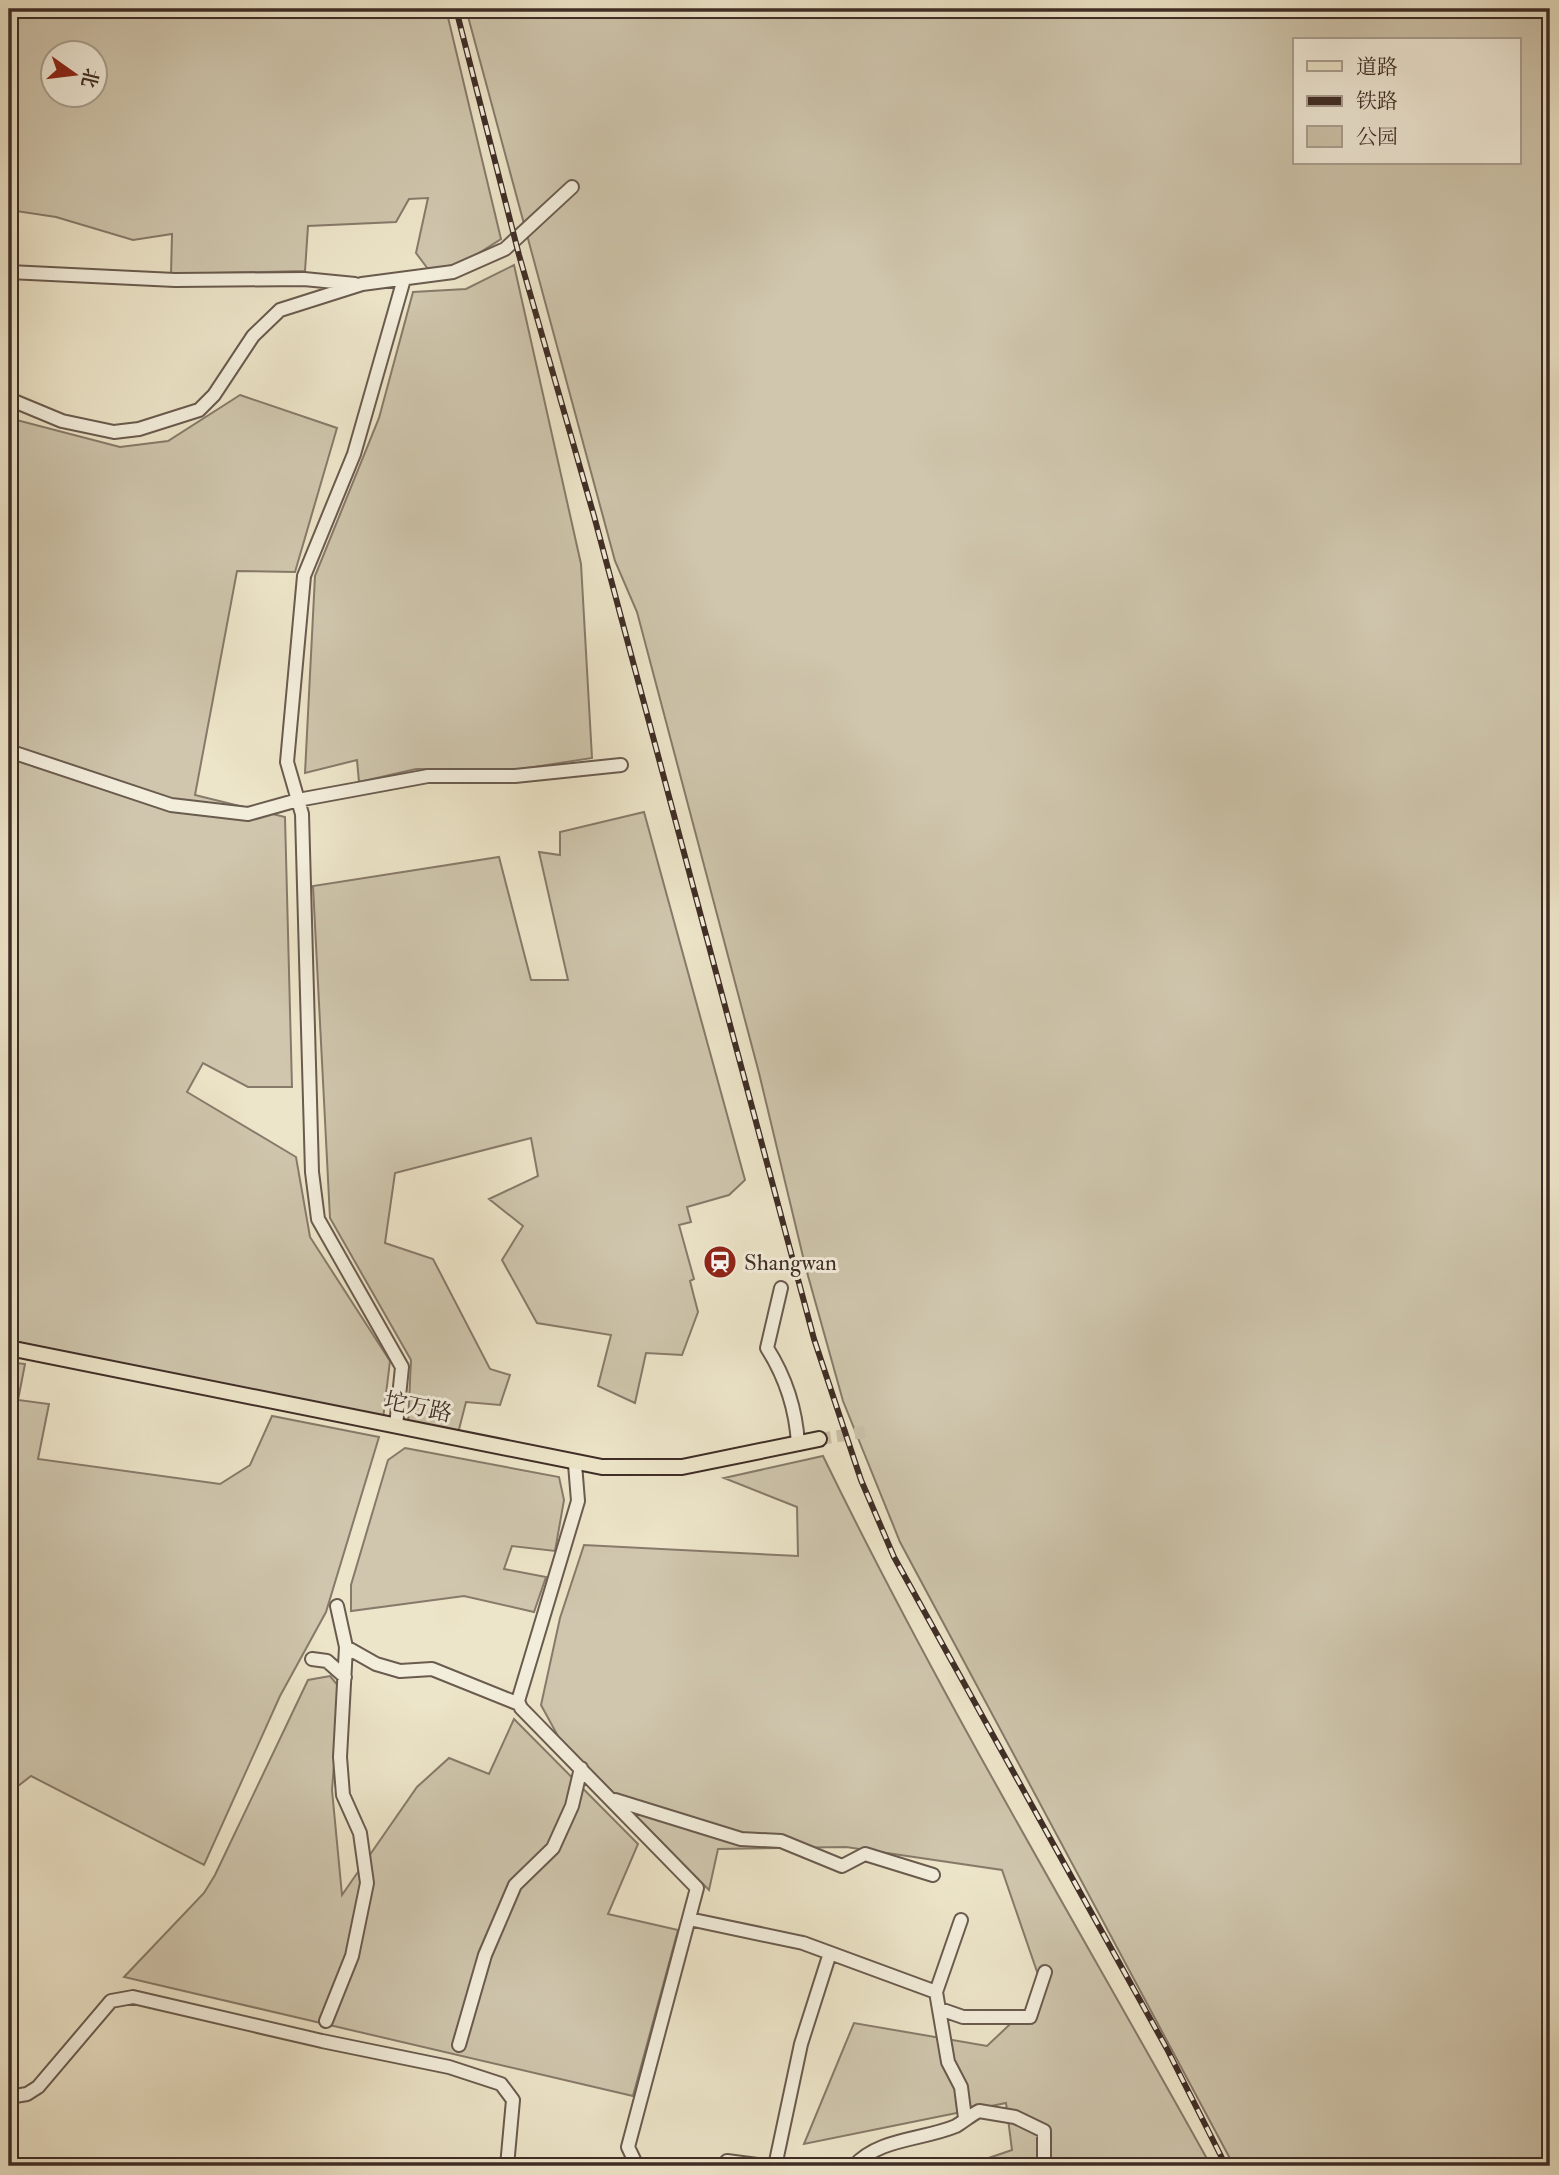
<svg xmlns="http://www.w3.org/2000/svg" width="1559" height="2175" viewBox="0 0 1559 2175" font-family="'IM FELL Double Pica','Noto Serif SC',serif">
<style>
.green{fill:#cfc6ad;stroke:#877a6a;stroke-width:2;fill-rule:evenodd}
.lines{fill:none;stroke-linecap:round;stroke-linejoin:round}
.minor-tunnel{stroke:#cac0a8;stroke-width:12;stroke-dasharray:12 6;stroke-linecap:butt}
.minor-casing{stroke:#6a5b4f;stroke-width:16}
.major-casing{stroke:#3f2d26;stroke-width:18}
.minor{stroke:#f3eedc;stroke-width:12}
.major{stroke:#ede5c9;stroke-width:14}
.rail-casing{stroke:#3f2d26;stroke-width:6}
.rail{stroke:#f3eedc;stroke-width:3.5;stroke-dasharray:10;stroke-linecap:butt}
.labels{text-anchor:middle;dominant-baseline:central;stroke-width:6;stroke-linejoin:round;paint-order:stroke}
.poi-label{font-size:23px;fill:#3f2d26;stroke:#f3eedc;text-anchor:start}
.street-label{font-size:23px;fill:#3f2d26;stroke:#f3eedc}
</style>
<rect width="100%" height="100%" fill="#ede5c9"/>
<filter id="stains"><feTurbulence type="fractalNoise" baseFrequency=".00286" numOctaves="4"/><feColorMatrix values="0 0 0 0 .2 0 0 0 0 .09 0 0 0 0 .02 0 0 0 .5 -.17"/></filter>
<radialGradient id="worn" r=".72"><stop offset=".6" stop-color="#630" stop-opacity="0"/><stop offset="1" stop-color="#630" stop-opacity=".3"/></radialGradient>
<path class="green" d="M 9,9 L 446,9 L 501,239 L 462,264 L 428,269 L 416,253 L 428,198 L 409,199 L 396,222 L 308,226 L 305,271 L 171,274 L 172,234 L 133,240 L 56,217 L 9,210 ZM 52,52 L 94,52 L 94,94 L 52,94 Z
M 466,9 L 1550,9 L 1550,2166 L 1234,2166 L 900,1542 L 843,1401 L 805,1265 L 759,1073 L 637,612 L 615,561 ZM 1295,40 L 1519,40 L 1519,163 L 1295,163 Z
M 514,265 L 581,564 L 592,758 L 521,769 L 416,769 L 359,782 L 357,760 L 305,773 L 315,576 L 379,418 L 413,292 L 466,289 Z
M 240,395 L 337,428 L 295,572 L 237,571 L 195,795 L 285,817 L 292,1087 L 248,1087 L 203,1063 L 187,1092 L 296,1157 L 310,1237 L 390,1361 L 383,1419 L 9,1340 L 9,418 L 120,447 L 168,441 Z
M 644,812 L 745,1180 L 729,1195 L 687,1207 L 691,1222 L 679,1225 L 694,1279 L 690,1281 L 698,1312 L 682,1355 L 646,1353 L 635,1403 L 598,1386 L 611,1335 L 537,1323 L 502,1260 L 523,1226 L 489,1199 L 538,1176 L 531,1138 L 395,1173 L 385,1243 L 433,1259 L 490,1369 L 510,1375 L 500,1405 L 466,1402 L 457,1437 L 408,1424 L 411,1360 L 330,1218 L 313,886 L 499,857 L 531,980 L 568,980 L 539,852 L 560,855 L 560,832 Z
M 9,1362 L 25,1364 L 18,1400 L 49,1404 L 38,1459 L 220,1484 L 250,1465 L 272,1416 L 379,1437 L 326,1612 L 280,1696 L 204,1865 L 31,1776 L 9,1793 Z
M 405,1448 L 559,1477 L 564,1500 L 555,1551 L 512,1546 L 504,1569 L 546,1577 L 534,1612 L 464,1596 L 351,1611 L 351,1585 L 388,1460 Z
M 823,1456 C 941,1699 1080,1930 1211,2166 L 965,2166 L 1012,2150 L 1006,2103 L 804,2144 L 854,2023 L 987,2046 L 1044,1992 L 1002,1870 L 846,1847 L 718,1849 L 709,1890 L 559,1738 L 541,1705 L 560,1618 L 584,1545 L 798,1556 L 797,1507 L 724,1478 Z
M 330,1676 L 340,1688 L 332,1790 L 342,1895 L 417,1787 L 449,1758 L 489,1774 L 514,1719 L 638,1844 L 608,1914 L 678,1930 L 633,2096 L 124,1977 L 204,1893 L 215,1875 L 308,1680 Z"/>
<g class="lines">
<path class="minor-tunnel" d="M 819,1439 L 865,1432"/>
<defs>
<path id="minor" d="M 9,272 L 175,280 L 304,279 L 355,284
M 9,399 L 62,421 L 114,432 L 139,429 L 199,410 L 214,395 L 253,336 L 280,310 L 362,284 L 453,272 L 505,249 L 572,187
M 9,751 L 171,805 L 248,814 L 298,800 L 428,776 L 515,776 L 621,765
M 781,1288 L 767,1348 C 786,1378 796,1409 798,1444
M 396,1426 L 402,1367 L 318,1219 L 312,1172 L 302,814 L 287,762 L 304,576 L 354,454 L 404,279
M 575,1464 L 578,1501 L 518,1701 L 521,1708 L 697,1888 L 628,2147 L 637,2166
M 346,1647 L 376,1664 L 400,1671 L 432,1669 L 519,1704
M 312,1659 L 327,1661 L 345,1677
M 615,1800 L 741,1839 L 781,1841 L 842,1866 L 865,1854 L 933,1875
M 689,1919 L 803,1943 L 936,1992
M 961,1920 L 936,1992 L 948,2062 L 961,2087 L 965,2118
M 940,2009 L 963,2017 L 1030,2017 L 1045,1972
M 326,2021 L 352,1956 L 367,1883 L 360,1833 L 343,1795 L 340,1757 L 346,1647 L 337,1606
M 459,2045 L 485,1955 L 515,1885 L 553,1848 L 572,1806 L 581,1768
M 9,2097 L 27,2094 L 38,2087 L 111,2001 L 133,1997 L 322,2041 L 449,2067 L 501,2084 L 513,2100 L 507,2166
M 723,2166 L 727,2161 L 765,2166
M 775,2166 L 801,2044 L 830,1953
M 854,2166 C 879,2138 923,2140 956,2126 C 963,2122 971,2115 979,2111 L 1015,2117 L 1044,2131 L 1044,2166"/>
<path id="major" d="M 9,1348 L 602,1467 L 682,1467 L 819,1439"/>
</defs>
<use href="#minor" class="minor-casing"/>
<use href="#major" class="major-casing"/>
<use href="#minor" class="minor"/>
<use href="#major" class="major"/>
<defs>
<path id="rail" d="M 456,9 L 519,255 L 594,516 L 814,1339 L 861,1480 L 894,1557 L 1167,2049 L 1226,2166"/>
</defs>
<use href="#rail" class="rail-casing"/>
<use href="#rail" class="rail"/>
</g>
<defs>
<symbol id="station-disc" viewBox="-11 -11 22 22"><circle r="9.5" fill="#8f2418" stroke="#f3eedc"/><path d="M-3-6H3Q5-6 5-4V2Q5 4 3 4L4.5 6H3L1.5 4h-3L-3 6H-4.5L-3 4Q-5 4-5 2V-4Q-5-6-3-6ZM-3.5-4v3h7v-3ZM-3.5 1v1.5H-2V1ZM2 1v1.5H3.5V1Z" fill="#fff"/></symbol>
</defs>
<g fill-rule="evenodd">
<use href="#station-disc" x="701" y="1243" width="38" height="38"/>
</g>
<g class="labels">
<g class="poi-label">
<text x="744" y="1262">Shangwan</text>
</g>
<g class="street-label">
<text transform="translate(418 1407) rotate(12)">坨万路</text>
</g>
</g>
<rect width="1559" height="2175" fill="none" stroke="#ede5c9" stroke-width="35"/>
<rect x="10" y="10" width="1538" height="2154" fill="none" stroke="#3f2d26" stroke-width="3.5"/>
<rect x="18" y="18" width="1524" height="2140" fill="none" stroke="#3f2d26" stroke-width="2"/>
<rect x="1293" y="38" width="228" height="126" fill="#f3eedc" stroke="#aba193" stroke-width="2"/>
<rect x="1307" y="61" width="35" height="10" fill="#ede5c9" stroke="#aba193" stroke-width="2"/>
<text x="1356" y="74" font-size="21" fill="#3f2d26">道路</text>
<rect x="1307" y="96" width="35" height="10" fill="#3f2d26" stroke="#aba193" stroke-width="2"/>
<text x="1356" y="108" font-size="21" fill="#3f2d26">铁路</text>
<rect x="1307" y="126" width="35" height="21" fill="#cfc6ad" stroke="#aba193" stroke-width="2"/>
<text x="1356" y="144" font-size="21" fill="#3f2d26">公园</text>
<g transform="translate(74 74) rotate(104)"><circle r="33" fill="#f3eedc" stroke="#aba193" stroke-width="2"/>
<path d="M0-5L12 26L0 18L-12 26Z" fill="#8f2418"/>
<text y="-10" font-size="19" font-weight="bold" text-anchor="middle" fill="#3f2d26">北</text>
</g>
<rect width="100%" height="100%" filter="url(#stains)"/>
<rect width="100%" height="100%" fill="url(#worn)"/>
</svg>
